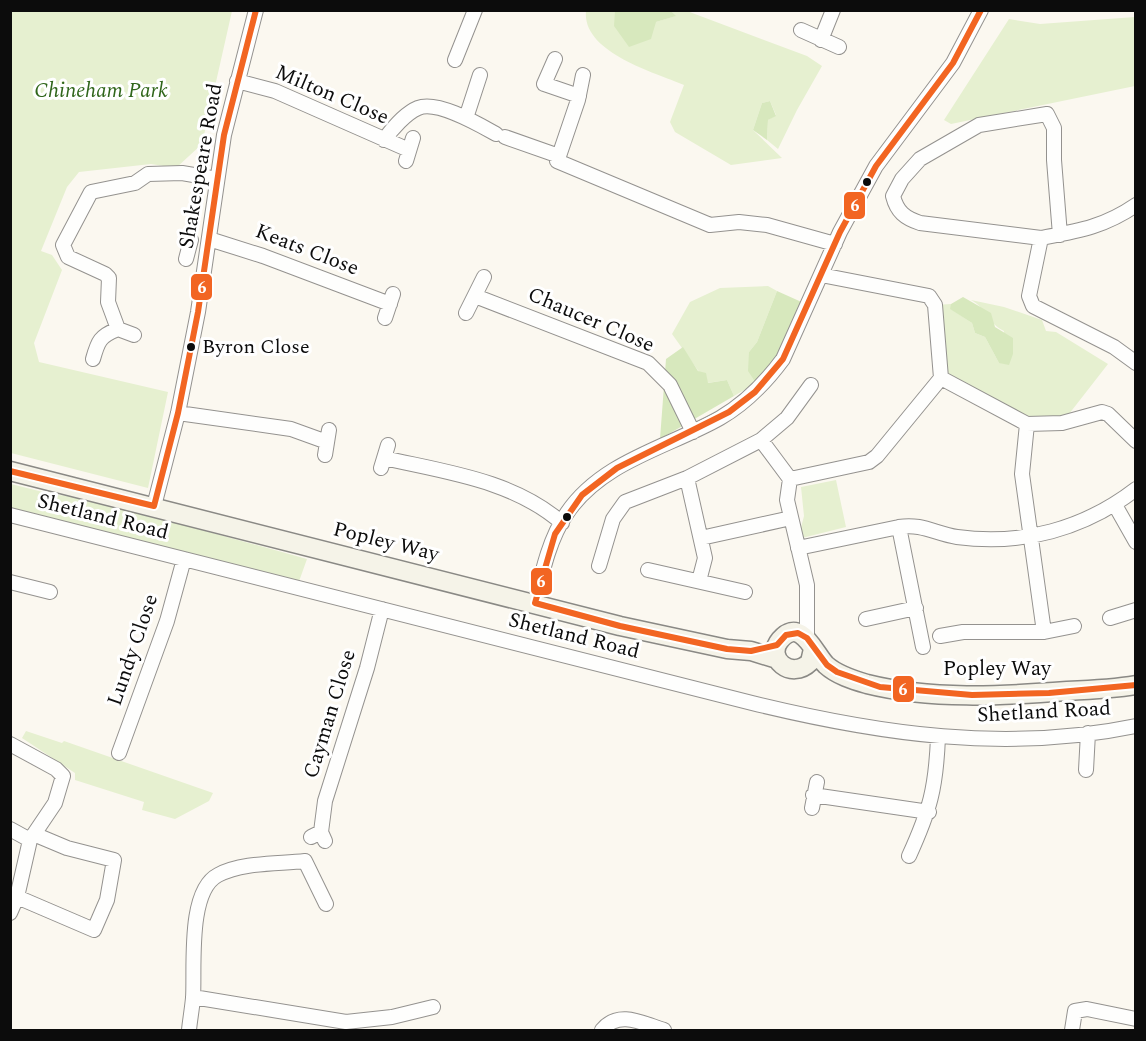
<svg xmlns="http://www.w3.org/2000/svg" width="1146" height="1041" viewBox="0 0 1146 1041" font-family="Spectral,serif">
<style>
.green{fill:#e6f0d0}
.forest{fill:#d7e8bd}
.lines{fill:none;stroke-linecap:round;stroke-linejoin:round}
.street-casing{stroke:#94928f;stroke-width:16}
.secondary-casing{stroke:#8a8985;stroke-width:21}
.street{stroke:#fefefd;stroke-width:14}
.secondary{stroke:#f5f3e8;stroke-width:18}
.bus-1-casing{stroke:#fff;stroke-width:10}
.bus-1{stroke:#f26522;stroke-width:6}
.bus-dot{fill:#0c0c0c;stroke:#fff;stroke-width:2}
.labels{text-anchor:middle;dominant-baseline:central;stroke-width:6;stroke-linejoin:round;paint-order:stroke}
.bus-label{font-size:20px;fill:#0c0c0c;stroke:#fff;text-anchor:start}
.park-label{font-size:21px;font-style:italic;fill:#30661b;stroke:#fff}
.street-label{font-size:21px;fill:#0c0c0c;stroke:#fff}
.line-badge{stroke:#fff;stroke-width:2}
.badge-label{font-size:16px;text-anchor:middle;font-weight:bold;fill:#fff}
</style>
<rect width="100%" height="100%" fill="#fbf8f0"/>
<path class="green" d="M 10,11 L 232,11 L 202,144 L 176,168 L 151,164 L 79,172 L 67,187 L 41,251 L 52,255 L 62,270 L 34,343 L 39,362 L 168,392 L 148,488 L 11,453 Z
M 586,11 L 615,11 L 615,26 L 656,22 L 675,16 L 671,11 L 687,11 L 807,56 L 822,66 L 797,110 L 778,149 L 767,140 L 768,120 L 776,115 L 770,101 L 762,103 L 753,130 L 782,158 L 731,165 L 675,132 L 670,122 L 684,85 C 653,72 582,52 586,11 Z
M 1135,17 L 1135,86 L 951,124 L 944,120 L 1009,19 L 1040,24 Z
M 768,286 L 777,291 L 757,342 L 749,352 L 756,383 L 734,396 L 727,380 L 707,383 L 672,334 L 690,302 L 720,288 Z
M 971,300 L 1004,307 L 1042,320 L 1046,331 L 1056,332 L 1108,364 L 1062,423 L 1027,424 L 941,378 L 935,305 L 951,304 L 951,309 L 972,323 L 975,333 L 985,337 L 999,363 L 1004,331 C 989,324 985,307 971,300 Z
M 836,480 L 846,527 L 798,539 L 804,516 L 801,487 Z
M 11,484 L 55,495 L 79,496 L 307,559 L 297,587 L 11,516 Z
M 26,731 L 62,743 L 64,741 L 213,793 L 209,801 L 175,819 L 142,810 L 144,802 L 75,780 L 75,773 L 22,738 Z"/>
<path class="forest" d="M 615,11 L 671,11 L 676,16 L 656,22 L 651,39 L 629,47 L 614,26 Z
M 770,101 L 776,116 L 768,120 L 767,140 L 753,130 L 762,103 Z
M 777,291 L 806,304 L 792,341 L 756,383 L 748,371 L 749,352 L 757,342 Z
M 963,297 L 991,313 L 995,327 L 1013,338 L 1013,354 L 1009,365 L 999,363 L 985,337 L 975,333 L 972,323 L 950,309 L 951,304 Z
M 683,347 L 698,371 L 706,373 L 708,383 L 727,380 L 734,396 L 660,439 L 666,359 Z"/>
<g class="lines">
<defs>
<path id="street" d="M 801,30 L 839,47
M 821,40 L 833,10
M 555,59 L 544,84 L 579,96
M 455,60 L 475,10
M 237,81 L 275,91 L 409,150
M 466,118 L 480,75
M 505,137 L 559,156 L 578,100 L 583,75
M 384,140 C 392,129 406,113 418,108 C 437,100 478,124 496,134
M 559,156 L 557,161 L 710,225 L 739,222 L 767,225 L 835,244
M 406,161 L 413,138
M 1060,235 L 1054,160 L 1054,128 L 1047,114 L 979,125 L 920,159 L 902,179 L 893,196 C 897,212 905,218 920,223 L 1041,238 C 1078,231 1104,227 1136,205
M 1041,238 L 1029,296 L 1033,306 L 1114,347 L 1136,363
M 209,239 L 263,256 L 390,304
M 186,259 L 191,240
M 475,296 L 648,363 L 670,385 L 693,432
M 466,313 L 484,277
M 385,318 L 393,294
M 118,329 L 108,302 L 109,278 L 105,274 L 68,257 L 63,245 L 91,192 L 135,183 L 148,174 L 182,173 L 217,179
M 93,359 C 98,341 100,336 118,329 L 134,335
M 941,378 L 1027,424 L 1022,474 L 1044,632
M 178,413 L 291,429 L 327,442
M 1027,424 L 1062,423 L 1102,412 L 1108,414 L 1136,441
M 761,440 L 790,479
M 325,455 L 329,430
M 384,458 C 445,472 513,480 562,523
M 381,468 L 388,445
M 687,478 L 705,558 L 699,581
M 790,479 L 869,462 L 877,456 L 941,378 L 935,305 L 929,296 L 821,275
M 790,479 L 787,500 L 807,585 L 807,638
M 1115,505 L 1136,542
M 154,506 L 178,413 L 198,312 L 224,135 L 256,10
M 10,515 L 752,703 C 879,734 1006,753 1136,726
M 899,527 C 922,523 936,534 957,537 C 1022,546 1084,529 1136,489
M 701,538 L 791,518
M 798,548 L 899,527 L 923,647
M 599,566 L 613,519 L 625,502 L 687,478 L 761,440 L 787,418 L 811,385
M 648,570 L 745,592
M 10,582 L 50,592
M 535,603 C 542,573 549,539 567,513 C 602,461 669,447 720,418 C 746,403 766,382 783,359 L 840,232 L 876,166 L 953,63 L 981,10
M 1110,618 L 1136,610
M 866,619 L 916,608
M 940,636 L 963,632 L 1044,632 L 1074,626
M 10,744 L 56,769 L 63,776 L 55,803 L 30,840
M 119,753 L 167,621 L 184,559
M 1086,770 L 1088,733
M 813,795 L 929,812
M 812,808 L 817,782
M 10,829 L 30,840
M 321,832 L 325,801 L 367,668 L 382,609
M 311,837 L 321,832 L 325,841
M 909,856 C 930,810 936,788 938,737
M 17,897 L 94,930 L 107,900 L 114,860 L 67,848 L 36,835
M 10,913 L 17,897 L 30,840
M 193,997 L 346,1022 L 392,1017 L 433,1007
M 189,1030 C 190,1020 192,1009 193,998 C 195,969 187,891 218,875 C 242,862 278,864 305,861 L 326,904
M 602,1030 C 619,1009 644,1024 664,1030
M 1072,1030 L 1075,1011 L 1087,1009 L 1136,1019"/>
<path id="secondary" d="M 10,471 L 620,626 L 727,649 L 751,651 L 777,659
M 813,649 L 810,662 C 791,681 765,658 780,640 C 801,616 814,653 826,665 C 837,675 853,680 867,684 C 931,700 1002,696 1067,691 C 1090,690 1113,689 1136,685"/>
</defs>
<use href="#street" class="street-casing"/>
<use href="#secondary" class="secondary-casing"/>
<use href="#street" class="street"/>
<use href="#secondary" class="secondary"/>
<defs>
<path id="bus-1" d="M 981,10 L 953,63 L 876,166 L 840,232 L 783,359 L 755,392 L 729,412 L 617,468 L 582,495 L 555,534 L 535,603 L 620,626 L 727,649 L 751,651 L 777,645 L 786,635 L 798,633 L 807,638 L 827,665 L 837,672 L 880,687 L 972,695 L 1049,693 L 1136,685
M 10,471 L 154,506 L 178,413 L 198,312 L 224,135 L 256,10"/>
</defs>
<use href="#bus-1" class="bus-1-casing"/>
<use href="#bus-1" class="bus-1"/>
</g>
<g class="bus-dot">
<circle cx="867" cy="182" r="5"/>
<circle cx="191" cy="347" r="5"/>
<circle cx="567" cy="517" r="5"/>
</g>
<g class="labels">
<g class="bus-label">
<text x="202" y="347">Byron Close</text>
</g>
<g class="park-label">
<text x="101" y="91">Chineham Park</text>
</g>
<g class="street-label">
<text transform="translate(332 95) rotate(23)">Milton Close</text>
<text transform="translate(201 166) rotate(-80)">Shakespeare Road</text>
<text transform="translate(307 250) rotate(21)">Keats Close</text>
<text transform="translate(591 320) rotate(23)">Chaucer Close</text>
<text transform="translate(103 517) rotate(14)">Shetland Road</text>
<text transform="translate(386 542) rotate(14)">Popley Way</text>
<text transform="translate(574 636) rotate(14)">Shetland Road</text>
<text transform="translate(133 650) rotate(-71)">Lundy Close</text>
<text x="997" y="669">Popley Way</text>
<text transform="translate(1044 712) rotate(-3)">Shetland Road</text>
<text transform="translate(330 714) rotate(-73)">Cayman Close</text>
</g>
</g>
<g class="line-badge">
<rect x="843" y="191" width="23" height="29" rx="6" fill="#f26522"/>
<rect x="190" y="273" width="23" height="28" rx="6" fill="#f26522"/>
<rect x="530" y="567" width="23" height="29" rx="6" fill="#f26522"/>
<rect x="892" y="675" width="23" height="28" rx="6" fill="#f26522"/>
</g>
<g class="badge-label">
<text x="855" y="211">6</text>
<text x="202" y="293">6</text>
<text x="541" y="587">6</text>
<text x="903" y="695">6</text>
</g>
<rect width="1146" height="1041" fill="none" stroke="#0c0c0c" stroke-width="24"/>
</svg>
